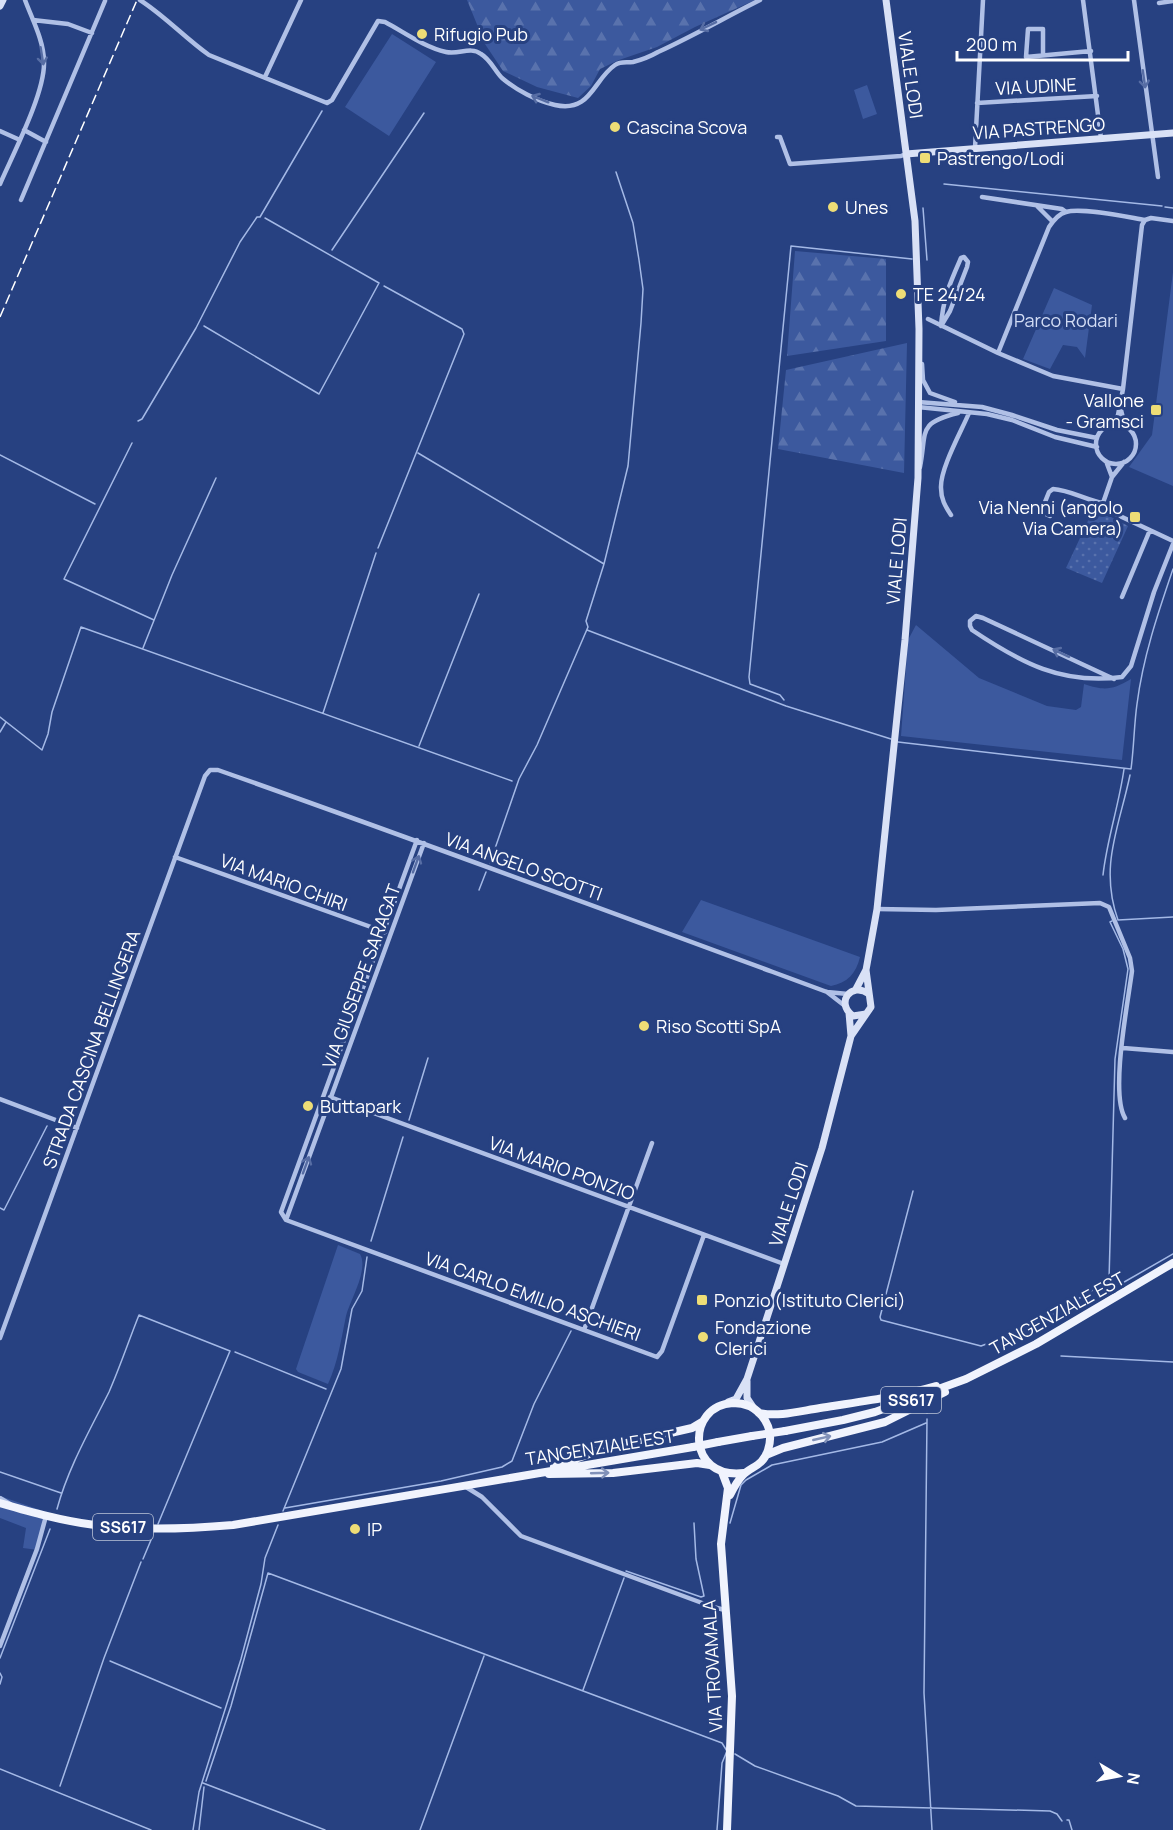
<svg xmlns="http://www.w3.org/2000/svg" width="1173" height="1830" viewBox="0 0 1173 1830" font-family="Manrope,sans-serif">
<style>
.green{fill:#3c599e}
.forest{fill:url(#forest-firs)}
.garden{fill:url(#garden-dots)}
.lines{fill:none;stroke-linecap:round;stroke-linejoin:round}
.stream{stroke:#a4b9e6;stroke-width:1.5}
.street{stroke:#b0c0e6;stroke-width:4.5}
.secondary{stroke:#d9e1f6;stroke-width:7}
.primary{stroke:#f0f3fd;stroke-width:8}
.rail{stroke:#fff;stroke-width:1.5;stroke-dasharray:10 4.5;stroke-linecap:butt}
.primary-bridge{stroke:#f0f3fd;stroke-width:8}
.oneway{stroke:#576da4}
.oneway2{stroke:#8191b9}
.poi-dot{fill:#eedd76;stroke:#274181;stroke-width:2}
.labels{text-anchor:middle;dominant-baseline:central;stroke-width:6;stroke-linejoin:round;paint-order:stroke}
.shield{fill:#274181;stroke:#bec6d9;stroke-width:1.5}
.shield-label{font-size:16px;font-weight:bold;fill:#fff}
.poi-label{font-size:18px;fill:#fff;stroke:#274181;text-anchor:start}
.street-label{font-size:18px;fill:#fff;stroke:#274181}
.park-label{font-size:18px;fill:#d3ddf5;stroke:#274181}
</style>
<defs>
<pattern id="forest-firs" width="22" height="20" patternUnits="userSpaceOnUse" patternTransform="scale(1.5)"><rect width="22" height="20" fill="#3c599e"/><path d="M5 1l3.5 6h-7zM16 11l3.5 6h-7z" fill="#5972ad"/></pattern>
<pattern id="garden-dots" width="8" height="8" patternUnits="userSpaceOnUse" patternTransform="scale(1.5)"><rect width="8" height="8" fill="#3c599e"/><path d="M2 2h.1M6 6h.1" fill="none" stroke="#5972ad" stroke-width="1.8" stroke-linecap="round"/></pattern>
</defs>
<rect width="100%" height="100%" fill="#274181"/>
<path class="green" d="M 392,34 L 436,62 L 389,136 L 345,107 Z
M 867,85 L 877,114 L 863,119 L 854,90 Z
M 1173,272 L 1173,486 L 1129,467 L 1152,435 Z
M 1054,288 L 1092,305 L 1085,358 L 1077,347 L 1063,345 L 1050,369 L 1023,359 Z
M 916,625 L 979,678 L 1047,706 L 1076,710 L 1081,707 L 1084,684 C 1105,691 1112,690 1131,679 L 1122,760 L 901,736 L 908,640 Z
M 701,900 L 860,957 C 856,974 847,983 831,986 L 682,932 Z
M 338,1245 L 360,1254 C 369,1270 350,1300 346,1316 C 341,1340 338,1362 328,1384 L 298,1372 L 296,1369 Z
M 0,1496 L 49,1513 L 38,1550 L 23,1548 L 26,1528 L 0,1518 Z"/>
<path class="forest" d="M 467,0 L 755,0 L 695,27 L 657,47 L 619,60 L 600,69 L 591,86 L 578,98 L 537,87 L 503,71 L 485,44 Z
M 795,251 L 886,259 L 886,341 L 787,356 Z
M 907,343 L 904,473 L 778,449 L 786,370 Z"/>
<path class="garden" d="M 1094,508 L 1128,526 L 1102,583 L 1066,568 Z"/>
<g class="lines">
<path class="stream" d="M 944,184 L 1162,206
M 1165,207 L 1173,208
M 923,208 L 927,260
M 332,250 L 424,113
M 204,326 L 319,394 L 379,283 L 265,218
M 138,421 L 142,419 L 196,328 L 240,242 L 257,217 L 260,217 L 322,111
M 132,443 L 64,579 L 154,620
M 418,453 L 604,564
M 0,455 L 95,504
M 378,548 L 464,334 L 462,329 L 384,286
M 587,630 L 786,706 L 891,739
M 143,648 L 172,575 L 216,478
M 784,700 L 780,695 L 750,684 L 749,677 L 791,246 L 912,259
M 323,713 L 376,553
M 0,717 L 42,750 L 48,734 L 52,712 L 81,627 L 512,781
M 0,732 L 6,722
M 898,742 L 1131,769 C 1134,747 1134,725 1137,704 C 1143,657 1158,613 1173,569
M 419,746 L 479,594
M 1130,775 C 1119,828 1099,866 1118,920 L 1173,917
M 490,863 L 519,779 L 537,745 L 588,627 L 586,621 L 604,564 L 628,466 L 641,323 L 643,289 L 639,260 L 633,223 L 616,172
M 1103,875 C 1107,839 1119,805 1124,769
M 479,890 L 486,872
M 409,1120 L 428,1058
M 913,1191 L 880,1317 L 881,1320 L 981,1346 L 1034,1326 L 1109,1280 L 1115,1059 L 1128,969 L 1123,949 L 1110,922 L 1112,921
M 0,1208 L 4,1210 L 47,1126
M 371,1241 L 403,1137
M 1109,1280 L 1119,1285 L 1173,1254
M 235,1352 L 326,1389
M 1061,1356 L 1173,1362
M 927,1406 L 927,1413
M 927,1419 L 924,1693 L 932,1830
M 0,1472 L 61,1493
M 285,1508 L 441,1481 L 502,1467 L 512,1461 L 534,1404 L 571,1331
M 57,1509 C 68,1468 90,1430 109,1392 C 120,1367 129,1340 139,1315 L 230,1351 L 158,1524
M 283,1511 L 341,1369 L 352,1309 L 362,1291 L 367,1257
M 730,1523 L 741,1485 L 746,1480 L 772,1465 L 882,1442 L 926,1423
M 143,1559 L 151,1540
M 626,1571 L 701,1597 L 704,1596 L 696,1559 L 694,1523
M 0,1658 L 50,1529
M 110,1661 L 221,1708
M 0,1673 L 2,1677 L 0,1684
M 583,1690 L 624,1578
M 735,1754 L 755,1766 L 838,1796 L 856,1806 L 1050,1811 L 1057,1814 L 1062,1821
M 0,1769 L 151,1830
M 206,1781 L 231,1706 L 268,1573 L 722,1743 L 727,1751 L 722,1763 L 717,1830
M 203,1783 L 325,1830
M 60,1786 L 104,1658 L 141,1562
M 1067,1820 L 1069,1820 L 1072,1830
M 193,1830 L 199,1792 L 241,1659 L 261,1584 L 265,1558 L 278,1525
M 199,1830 L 204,1787
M 420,1830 L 484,1656"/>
<path class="street" d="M 140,0 C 165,16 185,38 209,55 L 327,103 L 332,100 L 378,21 L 385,22 C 404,32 424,47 446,52 C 459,55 470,46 481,54 C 490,59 495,71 502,78 C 516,90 537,101 555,105 C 591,113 593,80 615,65 C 621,61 626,63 633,62 C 641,60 651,56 658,52 C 693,36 726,17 760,0
M 1083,0 L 1101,138
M 1134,0 L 1158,177
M 1159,3 L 1173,1
M 33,20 L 68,24 L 92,33
M 1043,55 L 1043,29 L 1028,29 L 1026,57 L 1091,51
M 265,77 L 301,0
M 977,103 L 1097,96
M 24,130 L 46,142
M 0,131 L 20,140
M 777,137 L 780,137 L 790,164 L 901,156 L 906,154
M 975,148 L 983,0
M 0,184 C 13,154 45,93 44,62 C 44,41 32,19 25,0
M 982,197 L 1062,209 L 1066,212
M 21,200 L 105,1
M 1037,206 L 1052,221
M 964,257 L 968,262 L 967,267 L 950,311 L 941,326 C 943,298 950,283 961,258 Z
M 928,319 L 998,353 L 1053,376 L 1123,389
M 998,353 L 1049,227 C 1053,221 1058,214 1066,212 C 1081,207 1127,217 1145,220 L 1151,218 L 1173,221
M 922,364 L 923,380 L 930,393 L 955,402
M 918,402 L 982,407 L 1012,415 L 1057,430 L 1097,438
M 918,407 L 987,414 L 1012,420 L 1055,437 L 1097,447
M 1121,410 L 1125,426
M 1113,424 L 1118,415 L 1123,389 L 1142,225 L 1145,220
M1096 444a20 20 0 1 1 40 0a20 20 0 1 1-40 0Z
M 1106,461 L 1112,477
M 1124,462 L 1112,477 L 1103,503 L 1107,510 L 1173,541
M 920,467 C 927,431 917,423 958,413
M 951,515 C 945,506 941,499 941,488 C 940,469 961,432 969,413
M 1050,516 L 1041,512 L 1049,492 L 1053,489 C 1070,490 1086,500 1103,503
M 1122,597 L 1150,530
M 1114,679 L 983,618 L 976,616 L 970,621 L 970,626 L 972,630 C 1021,663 1062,685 1122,677 L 1131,666 L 1154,592 L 1173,544
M 417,840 L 281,1212 L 286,1220 L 657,1357 L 662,1351 L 704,1235
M 175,857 L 385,932
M 877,909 L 936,910 L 1100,903 L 1109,907 L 1130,958 L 1132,971 C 1128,1002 1110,1093 1125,1118
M 827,992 L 845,1006
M 1123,1048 L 1173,1052
M 330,1097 L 784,1264
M 0,1099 L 77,1128
M 286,1220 L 424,843
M 584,1330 L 652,1143
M 0,1338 L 205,776 L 210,770 L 218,770 C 422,842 624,917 827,992 L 848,994
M 466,1487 L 482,1497 L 521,1536 L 713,1607 L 725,1610
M 0,1498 L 10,1504
M 0,1646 L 37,1549 L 46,1516"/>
<path class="secondary" d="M 0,6 L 3,0
M 906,154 L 1173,133
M 856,989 L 866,970 L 877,909 L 905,640 L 918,478 L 919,329 L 915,221 L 886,0
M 849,1013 L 851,1036
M 866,1014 L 853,1016 C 835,1003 851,981 869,994
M 747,1381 L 747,1398 L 755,1410
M 728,1402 L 736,1399 L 747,1379 L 822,1148 L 851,1036 L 871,1007 L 866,970"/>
<path class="primary" d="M 759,1413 C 779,1417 800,1411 820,1408 C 859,1402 898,1397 936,1386
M 785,1431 L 843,1420 L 875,1412 L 966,1379 L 1036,1344 L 1173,1263
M 718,1442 L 752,1436
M 766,1455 L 783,1448 L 885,1422 L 945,1392
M 554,1467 L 605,1448 L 692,1428 L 702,1422
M 722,1472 L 728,1488 L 721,1544 L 732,1696 L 727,1830
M 549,1474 L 613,1473 L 697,1463 L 710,1465
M 730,1495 C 734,1487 737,1481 743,1475 C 752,1466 763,1466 768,1450 C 772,1438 770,1426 762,1416 C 755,1407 744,1403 733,1403 C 686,1405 686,1480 744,1473
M 0,1503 C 31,1512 62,1521 95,1525 C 141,1531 187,1529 233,1525 L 693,1447"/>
<path class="rail" d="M 0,317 L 137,0"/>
<path class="primary-bridge" d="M 752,1436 L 785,1431
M 693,1447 L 718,1442"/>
</g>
<defs><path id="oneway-shaft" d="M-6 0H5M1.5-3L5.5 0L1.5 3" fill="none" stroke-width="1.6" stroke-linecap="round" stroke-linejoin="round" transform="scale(1.5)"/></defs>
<g class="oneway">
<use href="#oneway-shaft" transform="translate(708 26) rotate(154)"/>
<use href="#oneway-shaft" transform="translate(42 56) rotate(81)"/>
<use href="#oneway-shaft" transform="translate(1144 79) rotate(82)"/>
<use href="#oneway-shaft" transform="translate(540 99) rotate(-158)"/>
<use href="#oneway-shaft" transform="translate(1061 653) rotate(-155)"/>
<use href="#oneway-shaft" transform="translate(416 864) rotate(-70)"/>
<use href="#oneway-shaft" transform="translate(306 1165) rotate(-70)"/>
</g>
<g class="oneway2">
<use href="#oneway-shaft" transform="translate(822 1438) rotate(-13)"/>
<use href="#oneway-shaft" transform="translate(600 1473) rotate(-2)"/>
</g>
<g class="poi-dot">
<circle cx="422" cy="34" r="6"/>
<circle cx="615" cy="127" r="6"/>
<rect x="919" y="152" width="12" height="12" rx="3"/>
<circle cx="833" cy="207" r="6"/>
<circle cx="901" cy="294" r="6"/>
<rect x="1150" y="404" width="12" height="12" rx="3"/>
<rect x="1129" y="511" width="12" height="12" rx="3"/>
<circle cx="644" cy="1026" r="6"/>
<circle cx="308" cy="1106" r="6"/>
<rect x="696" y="1294" width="12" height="12" rx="3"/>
<circle cx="703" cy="1337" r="6"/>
<circle cx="355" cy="1529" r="6"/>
</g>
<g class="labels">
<g class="shield">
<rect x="881" y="1387" width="60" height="26" rx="4.5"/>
<rect x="93" y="1514" width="60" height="26" rx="4.5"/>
</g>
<g class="shield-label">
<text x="911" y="1400">SS617</text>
<text x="123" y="1527">SS617</text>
</g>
<g class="poi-label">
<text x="434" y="34">Rifugio Pub</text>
<text x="627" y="127">Cascina Scova</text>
<text x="937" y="158">Pastrengo/Lodi</text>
<text x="845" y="207">Unes</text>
<text x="913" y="294">TE 24/24</text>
<text x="1144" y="400" text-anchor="end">Vallone<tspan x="1144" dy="21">- Gramsci</tspan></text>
<text x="1123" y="507" text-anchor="end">Via Nenni (angolo<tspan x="1123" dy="21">Via Camera)</tspan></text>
<text x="656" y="1026">Riso Scotti SpA</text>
<text x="320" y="1106">Buttapark</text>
<text x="714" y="1300">Ponzio (Istituto Clerici)</text>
<text x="715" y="1327">Fondazione<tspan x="715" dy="21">Clerici</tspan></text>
<text x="367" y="1529">IP</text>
</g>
<g class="street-label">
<text transform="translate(911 75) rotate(82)">VIALE LODI</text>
<text transform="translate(1036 86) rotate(-3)">VIA UDINE</text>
<text transform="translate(1039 128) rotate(-4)">VIA PASTRENGO</text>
<text transform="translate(896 561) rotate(-85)">VIALE LODI</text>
<text transform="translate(524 866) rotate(20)">VIA ANGELO SCOTTI</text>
<text transform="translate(284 882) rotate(20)">VIA MARIO CHIRI</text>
<text transform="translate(361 976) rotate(-70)">VIA GIUSEPPE SARAGAT</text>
<text transform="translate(91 1049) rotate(-70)">STRADA CASCINA BELLINGERA</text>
<text transform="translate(562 1168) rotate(20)">VIA MARIO PONZIO</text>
<text transform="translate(788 1204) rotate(-72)">VIALE LODI</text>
<text transform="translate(533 1296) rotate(20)">VIA CARLO EMILIO ASCHIERI</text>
<text transform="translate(1057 1313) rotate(-29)">TANGENZIALE EST</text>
<text transform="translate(600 1447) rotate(-9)">TANGENZIALE EST</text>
<text transform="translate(712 1666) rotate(-93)">VIA TROVAMALA</text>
</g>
<g class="park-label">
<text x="1066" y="320">Parco Rodari</text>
</g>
</g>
<g transform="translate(1119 1776) rotate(100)" stroke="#274181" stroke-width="4.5" paint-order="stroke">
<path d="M0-4.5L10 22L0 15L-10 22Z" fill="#ffffff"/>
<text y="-9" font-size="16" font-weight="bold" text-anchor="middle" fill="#ffffff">N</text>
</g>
<path d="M957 51v9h171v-9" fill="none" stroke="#ffffff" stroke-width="3"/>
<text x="966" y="51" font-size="18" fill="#ffffff" stroke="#274181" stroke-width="4.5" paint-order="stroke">200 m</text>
</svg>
